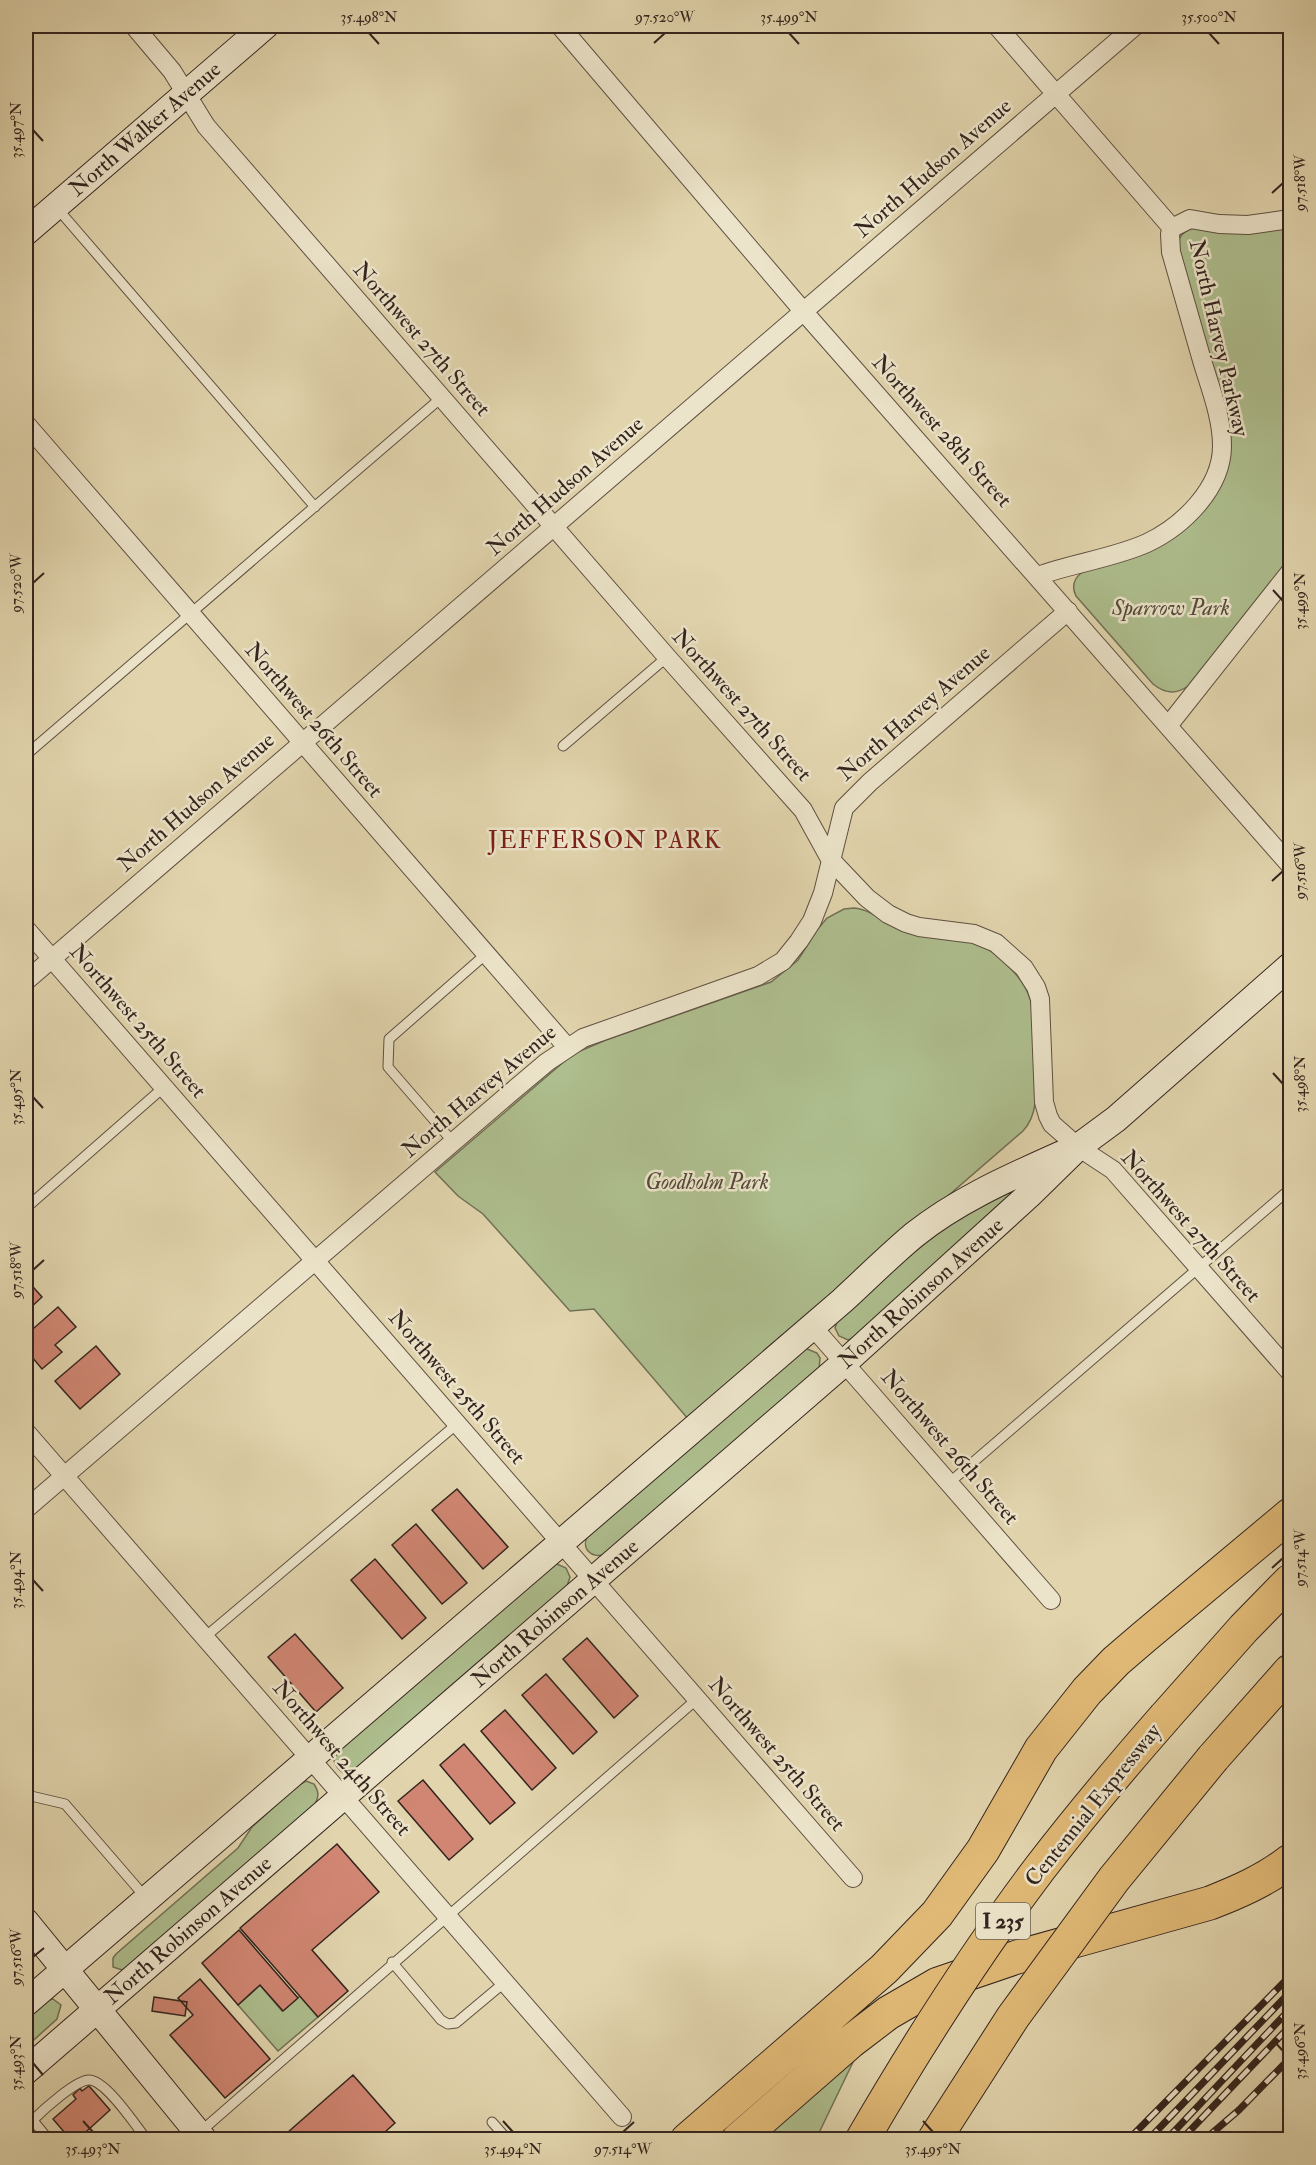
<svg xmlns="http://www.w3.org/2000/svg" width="1316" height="2165" viewBox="0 0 1316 2165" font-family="'IM FELL Double Pica',serif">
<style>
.green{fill:#aebe8e;stroke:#707156;stroke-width:1.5}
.building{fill:#d18673;stroke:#33241e;stroke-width:1.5}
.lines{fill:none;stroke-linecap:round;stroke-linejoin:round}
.lane-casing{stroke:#5f5042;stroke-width:11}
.street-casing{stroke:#5f5042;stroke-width:20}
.secondary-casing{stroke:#33241e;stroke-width:28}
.highway-casing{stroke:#33241e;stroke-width:35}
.lane{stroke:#ece4ca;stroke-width:9}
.street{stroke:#ece4ca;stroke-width:18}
.secondary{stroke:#ece4ca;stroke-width:26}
.highway{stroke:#e1ba77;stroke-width:33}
.rail-casing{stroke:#33241e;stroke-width:7}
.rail{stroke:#ece4ca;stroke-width:4.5;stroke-dasharray:14;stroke-linecap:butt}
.highway-bridge-casing{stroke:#33241e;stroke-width:35;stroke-linecap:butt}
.highway-bridge{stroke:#e1ba77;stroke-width:33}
.ticks{fill:none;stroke:#33241e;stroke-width:2}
.labels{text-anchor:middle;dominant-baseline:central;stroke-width:5;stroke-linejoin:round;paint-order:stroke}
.shield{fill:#ece4ca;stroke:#6a5e52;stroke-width:1.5}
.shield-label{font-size:21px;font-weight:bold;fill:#33241e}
.street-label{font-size:22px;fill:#33241e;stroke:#ece4ca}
.park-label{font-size:22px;font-style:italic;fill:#524a3a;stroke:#ece4ca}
.neighbourhood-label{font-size:24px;letter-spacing:1.5px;fill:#7a1f14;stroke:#ece4ca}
.neatline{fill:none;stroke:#33241e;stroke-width:2}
.ticks-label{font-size:15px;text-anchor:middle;fill:#33241e}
</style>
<rect width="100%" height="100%" fill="#e2d5ae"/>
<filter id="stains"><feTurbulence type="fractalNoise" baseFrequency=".00333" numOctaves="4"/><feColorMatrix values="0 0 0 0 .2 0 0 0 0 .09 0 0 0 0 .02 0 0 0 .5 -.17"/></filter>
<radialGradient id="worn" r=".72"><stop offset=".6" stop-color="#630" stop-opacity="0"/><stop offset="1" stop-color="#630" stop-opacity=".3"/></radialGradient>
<path class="green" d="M 1290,225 L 1290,559 L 1188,686 C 1176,695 1164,693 1153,684 L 1076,596 C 1071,586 1074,579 1081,573 L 1141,552 L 1227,464 L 1177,248 C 1179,236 1182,232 1193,228 Z
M 854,908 C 875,910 892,930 913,934 C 931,937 950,937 968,941 C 987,947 992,951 1006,964 C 1040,995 1033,1019 1035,1061 C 1036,1084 1040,1113 1023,1131 L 689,1420 L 594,1309 L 570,1311 L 483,1214 L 458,1196 L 435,1172 L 573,1054 L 606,1040 L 771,982 L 798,960 L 817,930 L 827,918 L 844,909 Z
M 1022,1186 L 857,1337 L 848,1340 L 839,1336 L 835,1328 L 838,1319 C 874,1288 909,1254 948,1226 C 971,1209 996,1197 1022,1186 Z
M 805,1348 L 817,1353 L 820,1358 L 819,1370 L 606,1554 C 592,1560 579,1548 589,1534 Z
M 557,1564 L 566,1568 L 570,1577 L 567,1586 L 355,1770 C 345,1777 338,1771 334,1761 L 338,1750 L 549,1567 Z
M 306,1781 L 314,1784 C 319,1792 319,1796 315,1804 L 128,1967 L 122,1970 L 113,1967 L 113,1958 L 116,1954 L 238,1848 L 252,1827 L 297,1786 Z
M 260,1985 L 282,2011 L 300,1996 L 318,2017 L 278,2051 L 238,2005 Z
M 53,1999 L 61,2005 L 57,2019 L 26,2047 L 26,2014 L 44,2001 Z
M 855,2058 L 816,2139 L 760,2139 Z"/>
<path class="building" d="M 26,1279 L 42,1297 L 27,1311 L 33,1318 L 26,1324 Z
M 58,1307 L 76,1327 L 55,1345 L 62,1352 L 42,1369 L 26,1350 L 26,1335 Z
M 96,1346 L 120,1374 L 80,1409 L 55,1381 Z
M 457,1489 L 508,1547 L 483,1569 L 432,1510 Z
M 416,1524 L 467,1583 L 442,1604 L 392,1545 Z
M 375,1559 L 426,1618 L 402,1639 L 351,1580 Z
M 295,1634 L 343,1688 L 316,1712 L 268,1657 Z
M 587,1638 L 638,1696 L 614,1718 L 563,1659 Z
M 546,1674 L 597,1732 L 573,1754 L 522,1695 Z
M 505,1710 L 556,1768 L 532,1790 L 481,1731 Z
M 464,1744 L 515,1803 L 490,1824 L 440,1765 Z
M 423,1780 L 473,1839 L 449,1860 L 398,1801 Z
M 337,1844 L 379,1892 L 312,1950 L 348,1991 L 318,2017 L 240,1928 Z
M 239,1930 L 298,1998 L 283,2011 L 260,1985 L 238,2005 L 202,1963 Z
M 200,1979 L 270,2059 L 225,2098 L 170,2035 L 193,2015 L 178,1998 Z
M 154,1997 L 187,2002 L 185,2016 L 152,2011 Z
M 353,2075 L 395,2123 L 376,2140 L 279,2140 Z
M 89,2086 L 110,2110 L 77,2140 L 71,2140 L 53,2119 L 76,2099 L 73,2095 L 80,2088 L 82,2091 Z"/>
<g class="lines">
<defs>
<path id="lane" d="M 57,208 L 315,507
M 563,746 L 667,657
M 26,755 L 441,398
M 453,1142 L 388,1067 L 389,1039 L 486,954
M 26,1208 L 164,1087
M 949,1483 L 1290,1189
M 205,1637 L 457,1424
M 26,1800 L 31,1796 L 65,1804 L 146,1898
M 392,1962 L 441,2020 L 448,2024 L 456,2023 L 505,1982
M 26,2112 L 49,2140
M 33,2120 C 43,2110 76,2080 89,2080 C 106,2080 136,2126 147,2140
M 492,2122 L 508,2140
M 199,2133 L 697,1699"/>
<path id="street" d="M 134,26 L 172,71 L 206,126 L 667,657 L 803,810 L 830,859 L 867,898 L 888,914 L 906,923 L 919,927 L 974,934 L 996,943 L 1024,968 L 1036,987 L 1040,999 L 1044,1102 L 1048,1116 L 1052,1124 L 1078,1147 L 1113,1170 L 1290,1372
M 560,26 L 804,312 L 1290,865
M 997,26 L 1172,228
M 26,424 L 567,1047
M 1038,576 C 1073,563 1114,558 1147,543 C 1183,526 1222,488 1222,446 C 1222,416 1209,385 1201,357 C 1191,322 1181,287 1171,252 L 1170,234 L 1172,228 L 1190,219 L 1219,224 L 1248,225 L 1290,219
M 1168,726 L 1290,572
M 26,929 L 853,1878
M 26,981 L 1135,26
M 812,1326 L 1051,1600
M 26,1432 L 622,2117
M 26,1509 L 509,1094 L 547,1062 L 583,1038 L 758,976 L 783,961 L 799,941 L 812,921 L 823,893 L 844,808 L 870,782 L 1068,611"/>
<path id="secondary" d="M 26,232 L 265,26
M 26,1922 L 204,2140
M 26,2003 L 842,1301 C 866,1279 889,1256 914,1235 C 959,1199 1013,1176 1064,1153
M 26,2071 L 844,1363 L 1029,1195 L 1078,1147 L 1116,1119 L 1290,966"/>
<path id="highway" d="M 1165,1717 L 1244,1628 L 1290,1581
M 1213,1758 L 1290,1671
M 687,2140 L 884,1969 L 937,1914 L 983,1850 L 1041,1749 L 1087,1691 L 1116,1661 L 1144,1637 L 1290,1515
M 738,2140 L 850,2042 L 888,2013 L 938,1984 L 1017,1957 L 1210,1903 C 1238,1892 1266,1880 1290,1861"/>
</defs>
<use href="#lane" class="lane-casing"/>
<use href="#street" class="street-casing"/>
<use href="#secondary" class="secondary-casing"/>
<use href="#highway" class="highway-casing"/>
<use href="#lane" class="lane"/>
<use href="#street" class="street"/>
<use href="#secondary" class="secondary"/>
<use href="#highway" class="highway"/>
<defs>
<path id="rail" d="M 1128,2140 L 1290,1976
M 1148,2140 L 1290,1992
M 1166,2140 L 1290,2009
M 1181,2140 L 1290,2026
M 1204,2140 L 1239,2110 L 1290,2058"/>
</defs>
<use href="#rail" class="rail-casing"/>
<use href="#rail" class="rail"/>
<defs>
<path id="highway-bridge" d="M 862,2140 C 916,2047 975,1954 1040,1868 C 1080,1816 1122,1766 1165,1717
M 934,2140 L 1013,2017 L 1114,1879 L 1213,1758"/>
</defs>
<use href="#highway-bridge" class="highway-bridge-casing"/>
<use href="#highway-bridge" class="highway-bridge"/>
</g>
<path class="ticks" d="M 369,33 L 379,44M 789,33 L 799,44M 1209,33 L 1219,44M 654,43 L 665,33M 33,130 L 43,141M 1272,193 L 1283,183M 33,583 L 44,573M 1273,590 L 1283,601M 1272,881 L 1283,871M 1273,1073 L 1283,1084M 33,1097 L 43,1108M 33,1270 L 44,1260M 1272,1568 L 1283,1558M 33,1580 L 43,1591M 33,1957 L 44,1948M 1273,2040 L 1283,2051M 33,2063 L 43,2075M 83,2121 L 93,2132M 503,2121 L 513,2132M 923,2121 L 933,2132M 623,2132 L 634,2122"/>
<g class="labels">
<rect class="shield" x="976" y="1903" width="54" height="36" rx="4.5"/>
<g class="shield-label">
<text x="1003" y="1921">I 235</text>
</g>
<g class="street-label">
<text transform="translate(145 129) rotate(-41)">North Walker Avenue</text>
<text transform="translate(933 168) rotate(-41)">North Hudson Avenue</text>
<text transform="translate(1219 338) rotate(77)">North Harvey Parkway</text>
<text transform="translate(422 339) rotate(49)">Northwest 27th Street</text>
<text transform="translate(942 431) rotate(48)">Northwest 28th Street</text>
<text transform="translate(565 486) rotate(-41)">North Hudson Avenue</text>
<text transform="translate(742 705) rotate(48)">Northwest 27th Street</text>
<text transform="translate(914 713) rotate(-41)">North Harvey Avenue</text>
<text transform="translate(314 720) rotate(49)">Northwest 26th Street</text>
<text transform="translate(196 802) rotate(-41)">North Hudson Avenue</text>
<text transform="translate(138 1021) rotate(49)">Northwest 25th Street</text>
<text transform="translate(479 1091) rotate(-40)">North Harvey Avenue</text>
<text transform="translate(1191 1226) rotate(48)">Northwest 27th Street</text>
<text transform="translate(921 1293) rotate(-42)">North Robinson Avenue</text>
<text transform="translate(457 1387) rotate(49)">Northwest 25th Street</text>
<text transform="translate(950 1447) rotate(49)">Northwest 26th Street</text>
<text transform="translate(555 1613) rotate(-41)">North Robinson Avenue</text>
<text transform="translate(777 1754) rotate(49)">Northwest 25th Street</text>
<text transform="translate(342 1758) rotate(49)">Northwest 24th Street</text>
<text transform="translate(1093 1805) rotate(-51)">Centennial Expressway</text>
<text transform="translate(188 1930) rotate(-41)">North Robinson Avenue</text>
</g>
<g class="park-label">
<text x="1171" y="608">Sparrow Park</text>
<text x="707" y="1182">Goodholm Park</text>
</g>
<g class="neighbourhood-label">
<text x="605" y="840">JEFFERSON PARK</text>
</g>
</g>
<rect width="1316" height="2165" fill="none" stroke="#e2d5ae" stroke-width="66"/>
<rect x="33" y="33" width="1250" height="2099" class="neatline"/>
<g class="ticks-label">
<text x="369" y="22">35.498°N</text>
<text x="665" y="22">97.520°W</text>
<text x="789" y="22">35.499°N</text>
<text x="1209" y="22">35.500°N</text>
<text transform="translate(16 130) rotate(-90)" y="5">35.497°N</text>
<text transform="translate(1300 183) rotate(-90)" y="5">97.518°W</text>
<text transform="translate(16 583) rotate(-90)" y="5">97.520°W</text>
<text transform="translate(1300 601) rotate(-90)" y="5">35.499°N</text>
<text transform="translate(1300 871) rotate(-90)" y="5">97.516°W</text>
<text transform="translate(1300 1084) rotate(-90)" y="5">35.498°N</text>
<text transform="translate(16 1097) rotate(-90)" y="5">35.495°N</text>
<text transform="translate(16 1270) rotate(-90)" y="5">97.518°W</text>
<text transform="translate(1300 1558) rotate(-90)" y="5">97.514°W</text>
<text transform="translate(16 1580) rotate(-90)" y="5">35.494°N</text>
<text transform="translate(16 1957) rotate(-90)" y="5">97.516°W</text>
<text transform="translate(1300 2051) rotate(-90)" y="5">35.496°N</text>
<text transform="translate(16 2063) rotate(-90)" y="5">35.493°N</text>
<text x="93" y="2154">35.493°N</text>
<text x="513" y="2154">35.494°N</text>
<text x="623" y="2154">97.514°W</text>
<text x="933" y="2154">35.495°N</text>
</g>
<rect width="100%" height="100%" filter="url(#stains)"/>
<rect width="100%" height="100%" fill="url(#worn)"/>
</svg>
